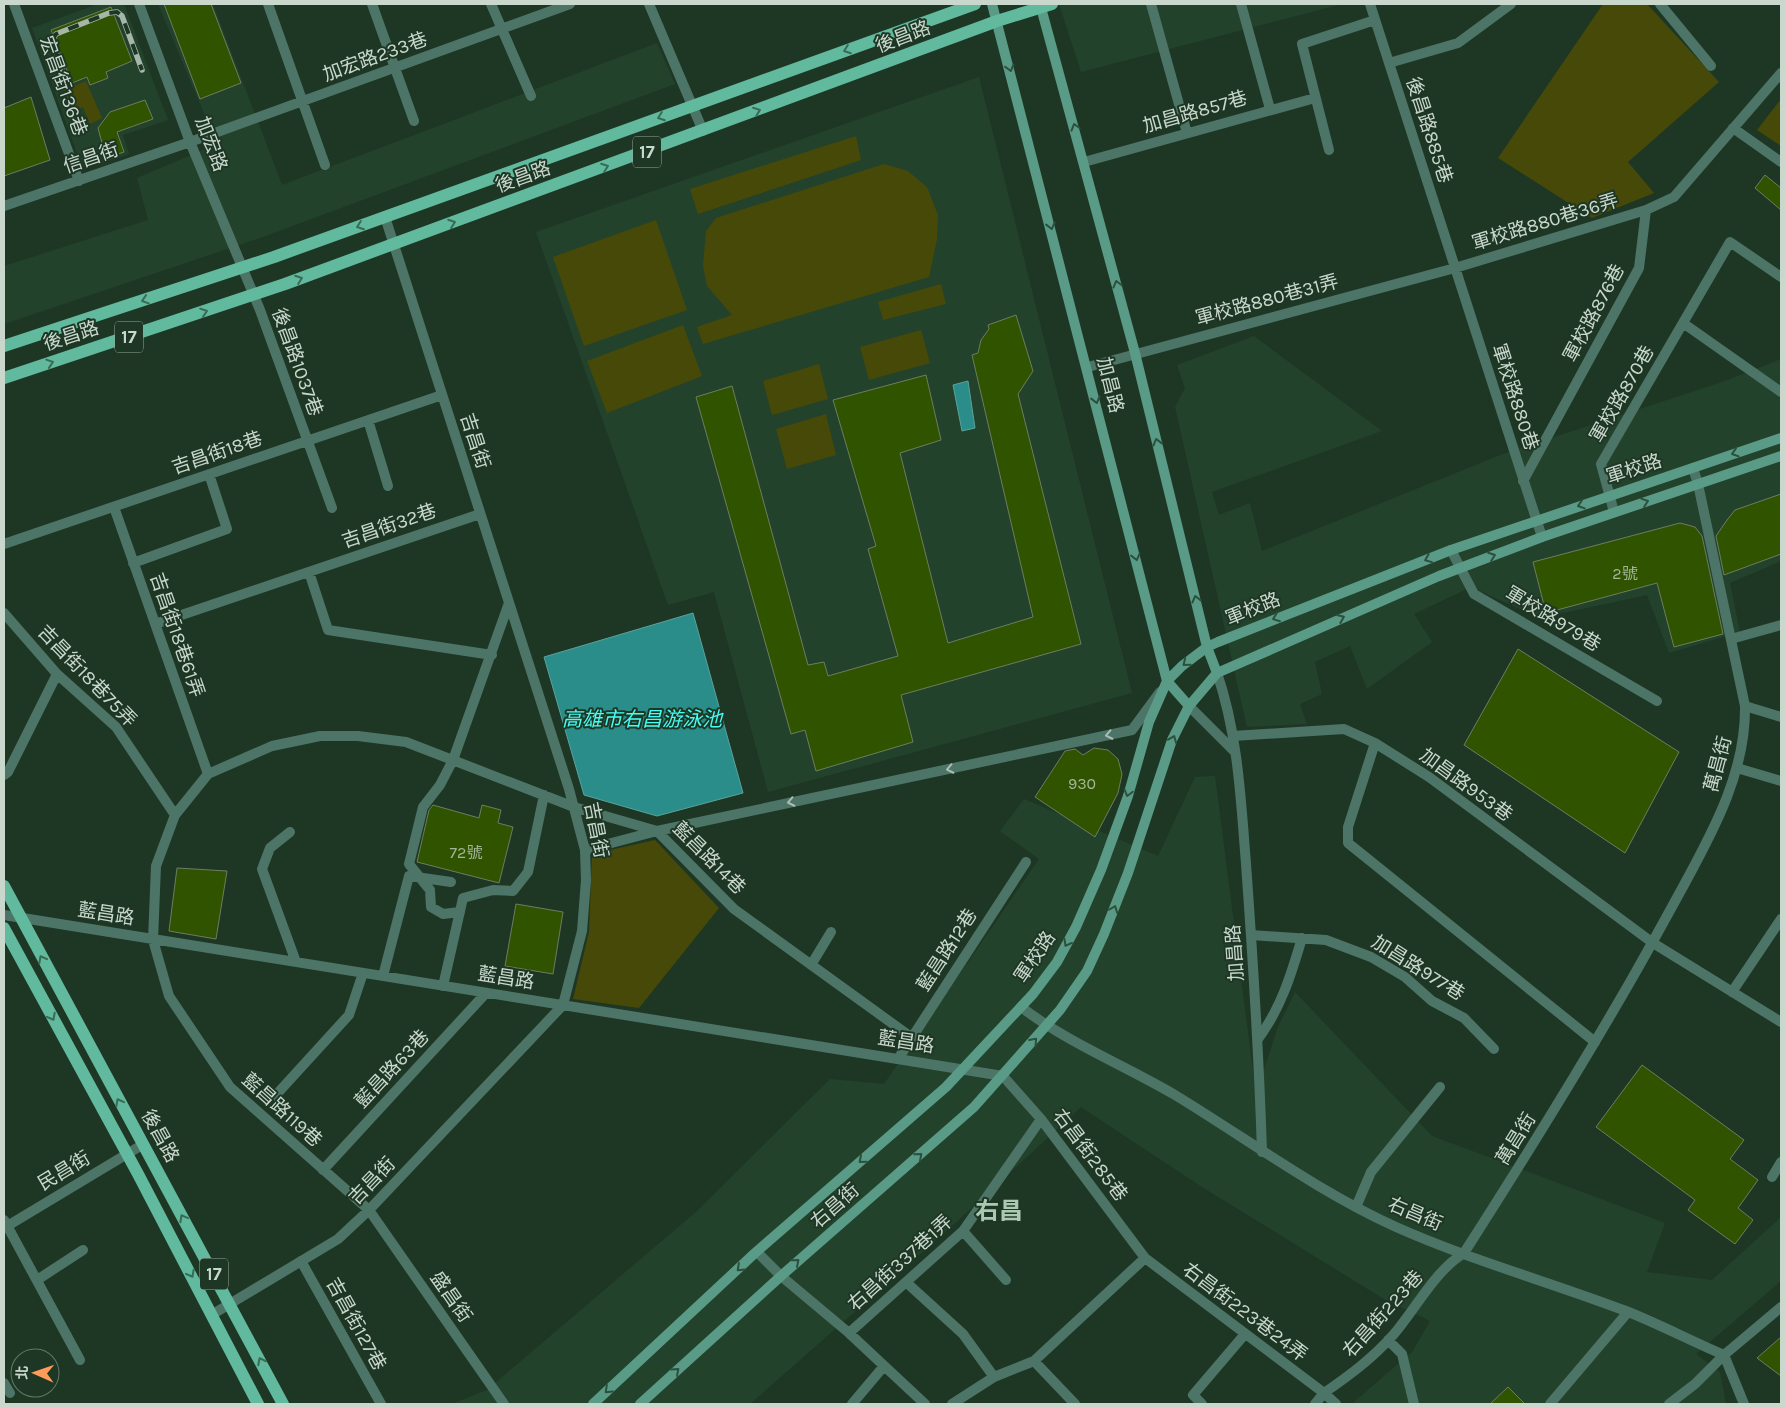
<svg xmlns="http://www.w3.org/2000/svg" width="1785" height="1408" viewBox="0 0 1785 1408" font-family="Karla,'Noto Sans TC',sans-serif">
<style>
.built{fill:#23422c}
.green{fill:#474908}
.water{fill:#2a8d89;stroke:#5aa39d}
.building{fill:#305300;stroke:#6d7d61}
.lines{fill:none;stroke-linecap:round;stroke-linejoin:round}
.lane{stroke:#4d7567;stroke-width:10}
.street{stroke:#4d7567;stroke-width:10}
.secondary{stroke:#599b86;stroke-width:10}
.primary{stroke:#61b99e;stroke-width:12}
.rail-casing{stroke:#a6b7aa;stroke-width:5.5}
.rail{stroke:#1e3725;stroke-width:4;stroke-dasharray:11;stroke-linecap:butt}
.oneway{stroke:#396b55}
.oneway2{stroke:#2d503d}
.oneway3{stroke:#aabeb3}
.labels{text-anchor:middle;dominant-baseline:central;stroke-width:4;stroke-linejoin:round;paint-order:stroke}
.number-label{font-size:16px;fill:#a3b699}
.shield{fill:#1e3725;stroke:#96a79a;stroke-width:1}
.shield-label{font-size:18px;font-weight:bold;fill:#c9d7cc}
.street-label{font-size:19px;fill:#c9d7cc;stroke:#1e3725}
.water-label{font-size:20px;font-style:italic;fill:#46fcf5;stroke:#1e3725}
.district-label{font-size:24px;font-weight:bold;fill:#abc8b1;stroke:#1e3725}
</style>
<rect width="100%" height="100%" fill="#1e3725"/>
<path class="built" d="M 98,4 L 124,4 L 168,120 L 123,135 L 129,154 L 83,170 L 32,28 Z
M 158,4 L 213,4 L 282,185 L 657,43 L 675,84 L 263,237 L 4,324 L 4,266 L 148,220 L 137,178 L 217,144 Z
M 1059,4 L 1342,4 L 1081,72 Z
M 979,77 L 1132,693 L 768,792 L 714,592 L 668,605 L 536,232 Z
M 1254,336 L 1382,431 L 1212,492 L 1219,515 L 1250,503 L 1262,551 L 1503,454 L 1725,381 L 1781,359 L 1781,561 L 1730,583 L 1740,632 L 1669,653 L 1647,595 L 1540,618 L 1471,587 L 1414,614 L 1432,642 L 1367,689 L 1350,646 L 1315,662 L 1322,694 L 1300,704 L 1307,724 L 1247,727 L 1175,407 L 1185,388 L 1177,365 Z
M 1215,776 L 1256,1094 L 1278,1027 L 1295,992 L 1432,1136 L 1665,1223 L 1647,1272 L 1712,1280 L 1781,1217 L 1781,1281 L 1696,1354 L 1720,1372 L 1726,1404 L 1357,1404 L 1354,1402 L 1413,1351 L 1430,1321 L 1384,1299 L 1202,1187 L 1081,1107 L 953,1225 L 750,1404 L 452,1404 L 487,1390 L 697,1211 L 830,1079 L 884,1084 L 1039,859 L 1000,831 L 1024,799 L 1158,856 L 1195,777 Z"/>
<path class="green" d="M 1603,4 L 1647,4 L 1719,82 L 1628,162 L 1654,193 L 1592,218 L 1498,158 Z
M 86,81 L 102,118 L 90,124 L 83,107 L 73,111 L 64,90 Z
M 1781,99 L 1781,146 L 1757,130 Z
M 856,136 L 861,160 L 698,214 L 690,189 Z
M 884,164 L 908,171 L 927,187 L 938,215 L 937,239 L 929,277 L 703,344 L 697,327 L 732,315 L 707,286 L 703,266 L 706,231 L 716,218 Z
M 656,220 L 687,310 L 584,346 L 553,257 Z
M 941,284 L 946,304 L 883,320 L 878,302 Z
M 683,325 L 702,376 L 607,413 L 587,361 Z
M 921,330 L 930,363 L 869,380 L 860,347 Z
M 819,364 L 828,399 L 772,415 L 763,381 Z
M 826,414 L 836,455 L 787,469 L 776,429 Z
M 655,840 L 719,908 L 639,1008 L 573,999 L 589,932 L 592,854 Z"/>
<path class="water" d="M 968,381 L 975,428 L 962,431 L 953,385 Z
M 693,613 L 743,793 L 657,816 L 584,795 L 544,657 Z"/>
<path class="building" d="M 164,4 L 211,4 L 241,83 L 200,99 Z
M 111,7 L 132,61 L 106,72 L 108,78 L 90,85 L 87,77 L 72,83 L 51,30 Z
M 31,97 L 50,160 L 4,176 L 4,108 Z
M 145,100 L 153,119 L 117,132 L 124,152 L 106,158 L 98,128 L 110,112 Z
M 1765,175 L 1781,188 L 1781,210 L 1755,188 Z
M 1016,315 L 1033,371 L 1018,394 L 1081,644 L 901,695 L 913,742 L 816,771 L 805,730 L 791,734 L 696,397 L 732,386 L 808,665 L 824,662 L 828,676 L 898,656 L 868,549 L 876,546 L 833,400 L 926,375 L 941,440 L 900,453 L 948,643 L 1033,617 L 972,355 L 978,353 L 981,340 L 989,329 L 988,325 Z
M 1781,494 L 1781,554 L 1724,575 L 1716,536 L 1727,520 L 1735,510 Z
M 1680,523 L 1695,527 L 1702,536 L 1723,634 L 1674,647 L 1657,583 L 1546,613 L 1533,562 Z
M 1518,649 L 1679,752 L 1625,853 L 1464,745 Z
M 1094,748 L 1108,750 L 1118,759 L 1122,774 L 1118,793 L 1095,837 L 1035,797 L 1065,751 L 1075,749 L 1083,755 Z
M 433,805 L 479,818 L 482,805 L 501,810 L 498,823 L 513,827 L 499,883 L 417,862 L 429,810 Z
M 177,868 L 227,871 L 216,939 L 169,931 Z
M 516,904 L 563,912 L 553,974 L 505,966 Z
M 1642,1065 L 1744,1140 L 1730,1159 L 1758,1180 L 1738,1208 L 1753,1220 L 1735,1244 L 1688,1210 L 1695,1200 L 1596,1127 Z
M 1781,1337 L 1781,1376 L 1757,1358 Z
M 1508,1387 L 1525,1404 L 1490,1404 Z"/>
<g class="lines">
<path class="lane" d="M 1151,4 L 1187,133
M 1241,4 L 1270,109
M 1370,4 L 1542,537
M 1660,4 L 1711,66
M 1389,63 L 1458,43 L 1511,4
M 1733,128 L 1781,162
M 1329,150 L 1302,44 L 1375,20
M 1084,162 L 1315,98
M 1683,323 L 1781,392
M 1088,367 L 1455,268 L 1646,210
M 1523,481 L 1639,268 L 1646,210 L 1674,197 L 1781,73
M 1614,512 L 1601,464 L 1730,242 L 1781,277
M 1451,550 L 1474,594 L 1657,701
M 1731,639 L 1781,625
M 1745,706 L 1781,717
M 1233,736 L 1344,729 L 1375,743 L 1429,777 L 1653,943 L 1781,1022
M 1375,743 L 1348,827 L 1348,843 L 1595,1042
M 1737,768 L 1781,781
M 657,831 L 734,909 L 911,1037
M 585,850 L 657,831 L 1132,730 L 1160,692
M 1251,935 L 1326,940 L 1371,957 L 1405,977 L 1432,1001 L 1464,1018 L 1494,1049
M 811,965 L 831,932
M 1732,992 L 1781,919
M 1258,1039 C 1281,1008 1291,975 1302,938
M 898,1059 L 1026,862
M 1003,1076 L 1041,1119 L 1145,1258 L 1324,1393 C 1350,1375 1373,1358 1394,1334 C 1416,1308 1435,1271 1464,1253
M 1772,1177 L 1781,1162
M 1356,1207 L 1371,1172 L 1440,1087
M 963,1231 L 1006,1280
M 757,1252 L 781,1276 L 849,1333 L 925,1404
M 301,1261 L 381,1404
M 907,1283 L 963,1334 L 994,1377
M 849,1333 L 963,1231 L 1041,1119
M 1388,1340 L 1402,1354 L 1414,1404
M 1034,1361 L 1075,1404
M 852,1404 L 884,1366
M 952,1404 L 994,1377 L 1034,1361 L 1145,1258
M 1202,1404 L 1193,1395 L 1245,1334
M 1315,1404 L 1324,1393 L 1336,1404
M 1550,1404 L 1628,1312
M 1669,1404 L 1695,1384 L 1724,1355"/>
<path class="street" d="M 14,4 L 79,181
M 139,4 L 190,142 L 260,310 L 332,508
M 268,4 L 325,165
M 372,4 L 414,121
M 491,4 L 531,96
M 649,4 L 703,131
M 4,206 L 190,142 L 570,4
M 368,420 L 388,486
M 114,507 L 208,774
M 4,544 L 442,395
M 133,563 L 227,529 L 209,474
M 309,572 L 328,630 L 492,655
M 4,613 L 57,674 L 116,727 L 175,815
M 155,624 L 480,514
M 1217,673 C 1238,734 1241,801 1246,864 C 1253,960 1259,1056 1262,1152
M 1189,706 L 1235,752
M 4,775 L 8,772 L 57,674
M 290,832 L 270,848 L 262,869 L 296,962
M 460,912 L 443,914 L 431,907 L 430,890 L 409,864 L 423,807 L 440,785 L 453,760 L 509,603
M 4,915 L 1003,1076
M 383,976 L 409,876 L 451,882
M 443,986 L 463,898 L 493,890 L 513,891 L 528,872 L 544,795
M 1021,1007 C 1068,1043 1124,1065 1175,1095 C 1249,1140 1317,1191 1396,1227 C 1470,1260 1550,1282 1626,1311 C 1659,1324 1691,1341 1724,1355
M 275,1096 L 349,1015 L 363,973
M 323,1170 L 486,993
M 4,1220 L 80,1360
M 4,1228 L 142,1145
M 1464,1253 C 1521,1164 1577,1074 1630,982 C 1649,949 1667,916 1685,883 C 1715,828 1746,770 1745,706 L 1698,484 L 1693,468
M 37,1280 L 83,1250
M 213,1314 L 338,1239 L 369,1210 L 563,1005 L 582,931 L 586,880 L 585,850 L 569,789 L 385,217
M 1724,1355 L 1781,1307
M 1724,1355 L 1744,1404
M 4,1383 L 10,1393
M 504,1404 L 369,1210 L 230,1087 L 169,996 L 153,940 L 156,866 L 175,815 L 208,774 L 272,746 L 320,736 L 358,736 L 406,742 L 574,807 L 657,831"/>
<path class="secondary" d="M 992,4 L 1167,681 L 1189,706
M 1040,4 L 1135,353 L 1207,647 L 1217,673
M 593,1404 L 755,1253 L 946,1087 L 1033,994 L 1057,962 L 1076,927 L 1101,870 L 1128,796 L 1149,722 L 1167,681 L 1182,666 L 1207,647 L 1218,642 L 1451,550 L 1781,438
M 640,1404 L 781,1276 L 974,1107 L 1060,1010 L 1087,971 L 1104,934 L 1128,873 L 1172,740 L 1189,706 L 1217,673 L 1439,576 L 1542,537 L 1781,456"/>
<path class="primary" d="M 4,346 L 274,257 L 975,4
M 4,378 L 285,284 L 997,21 L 1052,4
M 4,886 L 283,1404
M 4,928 L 138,1174 L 258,1404"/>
<defs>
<path id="rail" d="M 67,83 L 52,41 L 56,34 L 109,13 L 117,12 L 122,16 L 142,70"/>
</defs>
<use href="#rail" class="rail-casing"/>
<use href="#rail" class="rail"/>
</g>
<defs><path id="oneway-chevron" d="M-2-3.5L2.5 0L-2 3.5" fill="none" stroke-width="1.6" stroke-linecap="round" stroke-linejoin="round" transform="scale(1.25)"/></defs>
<g class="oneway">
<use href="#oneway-chevron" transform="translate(847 50) rotate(160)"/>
<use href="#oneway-chevron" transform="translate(757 111) rotate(-21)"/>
<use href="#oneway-chevron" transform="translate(661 117) rotate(160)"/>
<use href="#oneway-chevron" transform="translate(605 167) rotate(-20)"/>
<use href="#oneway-chevron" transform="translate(452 223) rotate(-20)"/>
<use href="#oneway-chevron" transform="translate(360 226) rotate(160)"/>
<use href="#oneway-chevron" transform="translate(299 279) rotate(-20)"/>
<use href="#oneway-chevron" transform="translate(145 300) rotate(162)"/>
<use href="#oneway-chevron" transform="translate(204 312) rotate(-18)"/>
<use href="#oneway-chevron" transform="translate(50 363) rotate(-18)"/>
<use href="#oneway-chevron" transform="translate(42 959) rotate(-118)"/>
<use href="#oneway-chevron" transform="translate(52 1017) rotate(62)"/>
<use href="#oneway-chevron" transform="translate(119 1102) rotate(-118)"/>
<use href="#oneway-chevron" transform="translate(183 1218) rotate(-119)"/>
<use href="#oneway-chevron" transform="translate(191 1274) rotate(62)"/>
<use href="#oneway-chevron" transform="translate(261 1361) rotate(-117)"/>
</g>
<g class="oneway2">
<use href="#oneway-chevron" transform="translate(1010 68) rotate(75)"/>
<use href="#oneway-chevron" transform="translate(1075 127) rotate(-106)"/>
<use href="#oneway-chevron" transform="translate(1051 226) rotate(76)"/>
<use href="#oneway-chevron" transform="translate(1117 284) rotate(-105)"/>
<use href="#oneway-chevron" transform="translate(1096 400) rotate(76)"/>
<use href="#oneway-chevron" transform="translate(1157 442) rotate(-104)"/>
<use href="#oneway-chevron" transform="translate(1735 453) rotate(162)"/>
<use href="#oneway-chevron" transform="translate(1645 502) rotate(-19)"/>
<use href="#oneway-chevron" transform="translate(1581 505) rotate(162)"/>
<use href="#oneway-chevron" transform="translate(1492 556) rotate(-20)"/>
<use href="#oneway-chevron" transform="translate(1136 557) rotate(76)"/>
<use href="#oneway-chevron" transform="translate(1428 559) rotate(158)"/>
<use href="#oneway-chevron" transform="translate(1196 599) rotate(-104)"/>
<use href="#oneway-chevron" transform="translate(1276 618) rotate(159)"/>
<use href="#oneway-chevron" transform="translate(1341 618) rotate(-23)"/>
<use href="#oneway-chevron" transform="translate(1186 663) rotate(141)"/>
<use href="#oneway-chevron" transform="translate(1173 739) rotate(-68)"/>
<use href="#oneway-chevron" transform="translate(1128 793) rotate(106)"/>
<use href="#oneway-chevron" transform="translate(1114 909) rotate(-69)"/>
<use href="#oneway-chevron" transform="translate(1067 943) rotate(119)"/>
<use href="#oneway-chevron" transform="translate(1034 1041) rotate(-48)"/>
<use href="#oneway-chevron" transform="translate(919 1156) rotate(-41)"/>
<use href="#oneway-chevron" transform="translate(862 1160) rotate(139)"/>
<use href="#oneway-chevron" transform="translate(796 1262) rotate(-41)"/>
<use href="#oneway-chevron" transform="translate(740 1268) rotate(137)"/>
<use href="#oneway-chevron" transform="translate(676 1371) rotate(-42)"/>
<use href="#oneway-chevron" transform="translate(608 1390) rotate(137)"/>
</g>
<g class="oneway3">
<use href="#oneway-chevron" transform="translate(1109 735) rotate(168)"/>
<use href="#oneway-chevron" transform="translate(950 769) rotate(168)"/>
<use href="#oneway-chevron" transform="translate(791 802) rotate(168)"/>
</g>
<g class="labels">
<g class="number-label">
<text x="1625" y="573">2號</text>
<text x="1082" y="783">930</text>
<text x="466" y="852">72號</text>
</g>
<g class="shield">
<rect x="633" y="136.5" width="28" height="31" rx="4"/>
<rect x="115" y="321.5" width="28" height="31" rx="4"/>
<rect x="200" y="1258.5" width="28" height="31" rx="4"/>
</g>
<g class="shield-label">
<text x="647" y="152">17</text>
<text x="129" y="337">17</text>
<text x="214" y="1274">17</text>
</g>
<g class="street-label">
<text transform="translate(903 37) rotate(-21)">後昌路</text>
<text transform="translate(375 57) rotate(-20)">加宏路233巷</text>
<text transform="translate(63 86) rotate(70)">宏昌街136巷</text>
<text transform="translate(1195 112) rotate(-16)">加昌路857巷</text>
<text transform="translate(1429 130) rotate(72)">後昌路885巷</text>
<text transform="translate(211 144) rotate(69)">加宏路</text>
<text transform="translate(91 158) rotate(-19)">信昌街</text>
<text transform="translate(523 177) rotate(-20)">後昌路</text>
<text transform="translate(1545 222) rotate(-17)">軍校路880巷36弄</text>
<text transform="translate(1267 300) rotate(-15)">軍校路880巷31弄</text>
<text transform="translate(1594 313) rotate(-62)">軍校路876巷</text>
<text transform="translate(71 336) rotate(-18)">後昌路</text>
<text transform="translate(297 362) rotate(70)">後昌路1037巷</text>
<text transform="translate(1110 385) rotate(76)">加昌路</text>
<text transform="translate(1622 394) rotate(-60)">軍校路870巷</text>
<text transform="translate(1515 397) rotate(72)">軍校路880巷</text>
<text transform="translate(475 441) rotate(72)">吉昌街</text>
<text transform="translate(217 453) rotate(-19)">吉昌街18巷</text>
<text transform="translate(1634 469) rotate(-18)">軍校路</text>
<text transform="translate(389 526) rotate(-19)">吉昌街32巷</text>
<text transform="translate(1253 609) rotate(-22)">軍校路</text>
<text transform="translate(1553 619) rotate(31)">軍校路979巷</text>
<text transform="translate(177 635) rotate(71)">吉昌街18巷61弄</text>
<text transform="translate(87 676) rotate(46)">吉昌街18巷75弄</text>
<text transform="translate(1718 764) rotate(-75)">萬昌街</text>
<text transform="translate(1466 785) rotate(36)">加昌路953巷</text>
<text transform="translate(596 830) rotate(79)">吉昌街</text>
<text transform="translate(709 858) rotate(45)">藍昌路14巷</text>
<text transform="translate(106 914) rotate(9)">藍昌路</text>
<text transform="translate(947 950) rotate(-57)">藍昌路12巷</text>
<text transform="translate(1235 953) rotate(-94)">加昌路</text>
<text transform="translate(1035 957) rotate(-56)">軍校路</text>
<text transform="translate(1418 968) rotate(32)">加昌路977巷</text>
<text transform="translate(506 978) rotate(9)">藍昌路</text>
<text transform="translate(906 1042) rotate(9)">藍昌路</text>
<text transform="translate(392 1069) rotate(-47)">藍昌路63巷</text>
<text transform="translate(282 1110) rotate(42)">藍昌路119巷</text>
<text transform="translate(160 1136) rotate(61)">後昌路</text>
<text transform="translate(1516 1139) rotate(-58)">萬昌街</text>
<text transform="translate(1090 1155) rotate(53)">右昌街285巷</text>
<text transform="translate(64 1171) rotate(-31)">民昌街</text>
<text transform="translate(372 1181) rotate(-46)">吉昌街</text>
<text transform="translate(835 1206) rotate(-41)">右昌街</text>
<text transform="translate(1415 1214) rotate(23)">右昌街</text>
<text transform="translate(900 1263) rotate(-42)">右昌街337巷1弄</text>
<text transform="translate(451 1297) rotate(55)">盛昌街</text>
<text transform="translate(1245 1312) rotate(37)">右昌街223巷24弄</text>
<text transform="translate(1383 1314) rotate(-48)">右昌街223巷</text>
<text transform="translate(356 1324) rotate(61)">吉昌街127巷</text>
</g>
<g class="water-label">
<text x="642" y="719">高雄市右昌游泳池</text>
</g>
<g class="district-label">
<text x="999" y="1211">右昌</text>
</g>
</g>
<rect width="1785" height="1408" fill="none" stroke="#c9d7cc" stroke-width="10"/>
<g transform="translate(35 1373) rotate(272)"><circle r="24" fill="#1e3725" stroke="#627768"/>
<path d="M0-4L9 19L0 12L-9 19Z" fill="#ff9b59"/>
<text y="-8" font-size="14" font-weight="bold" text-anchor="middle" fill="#c9d7cc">北</text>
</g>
</svg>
